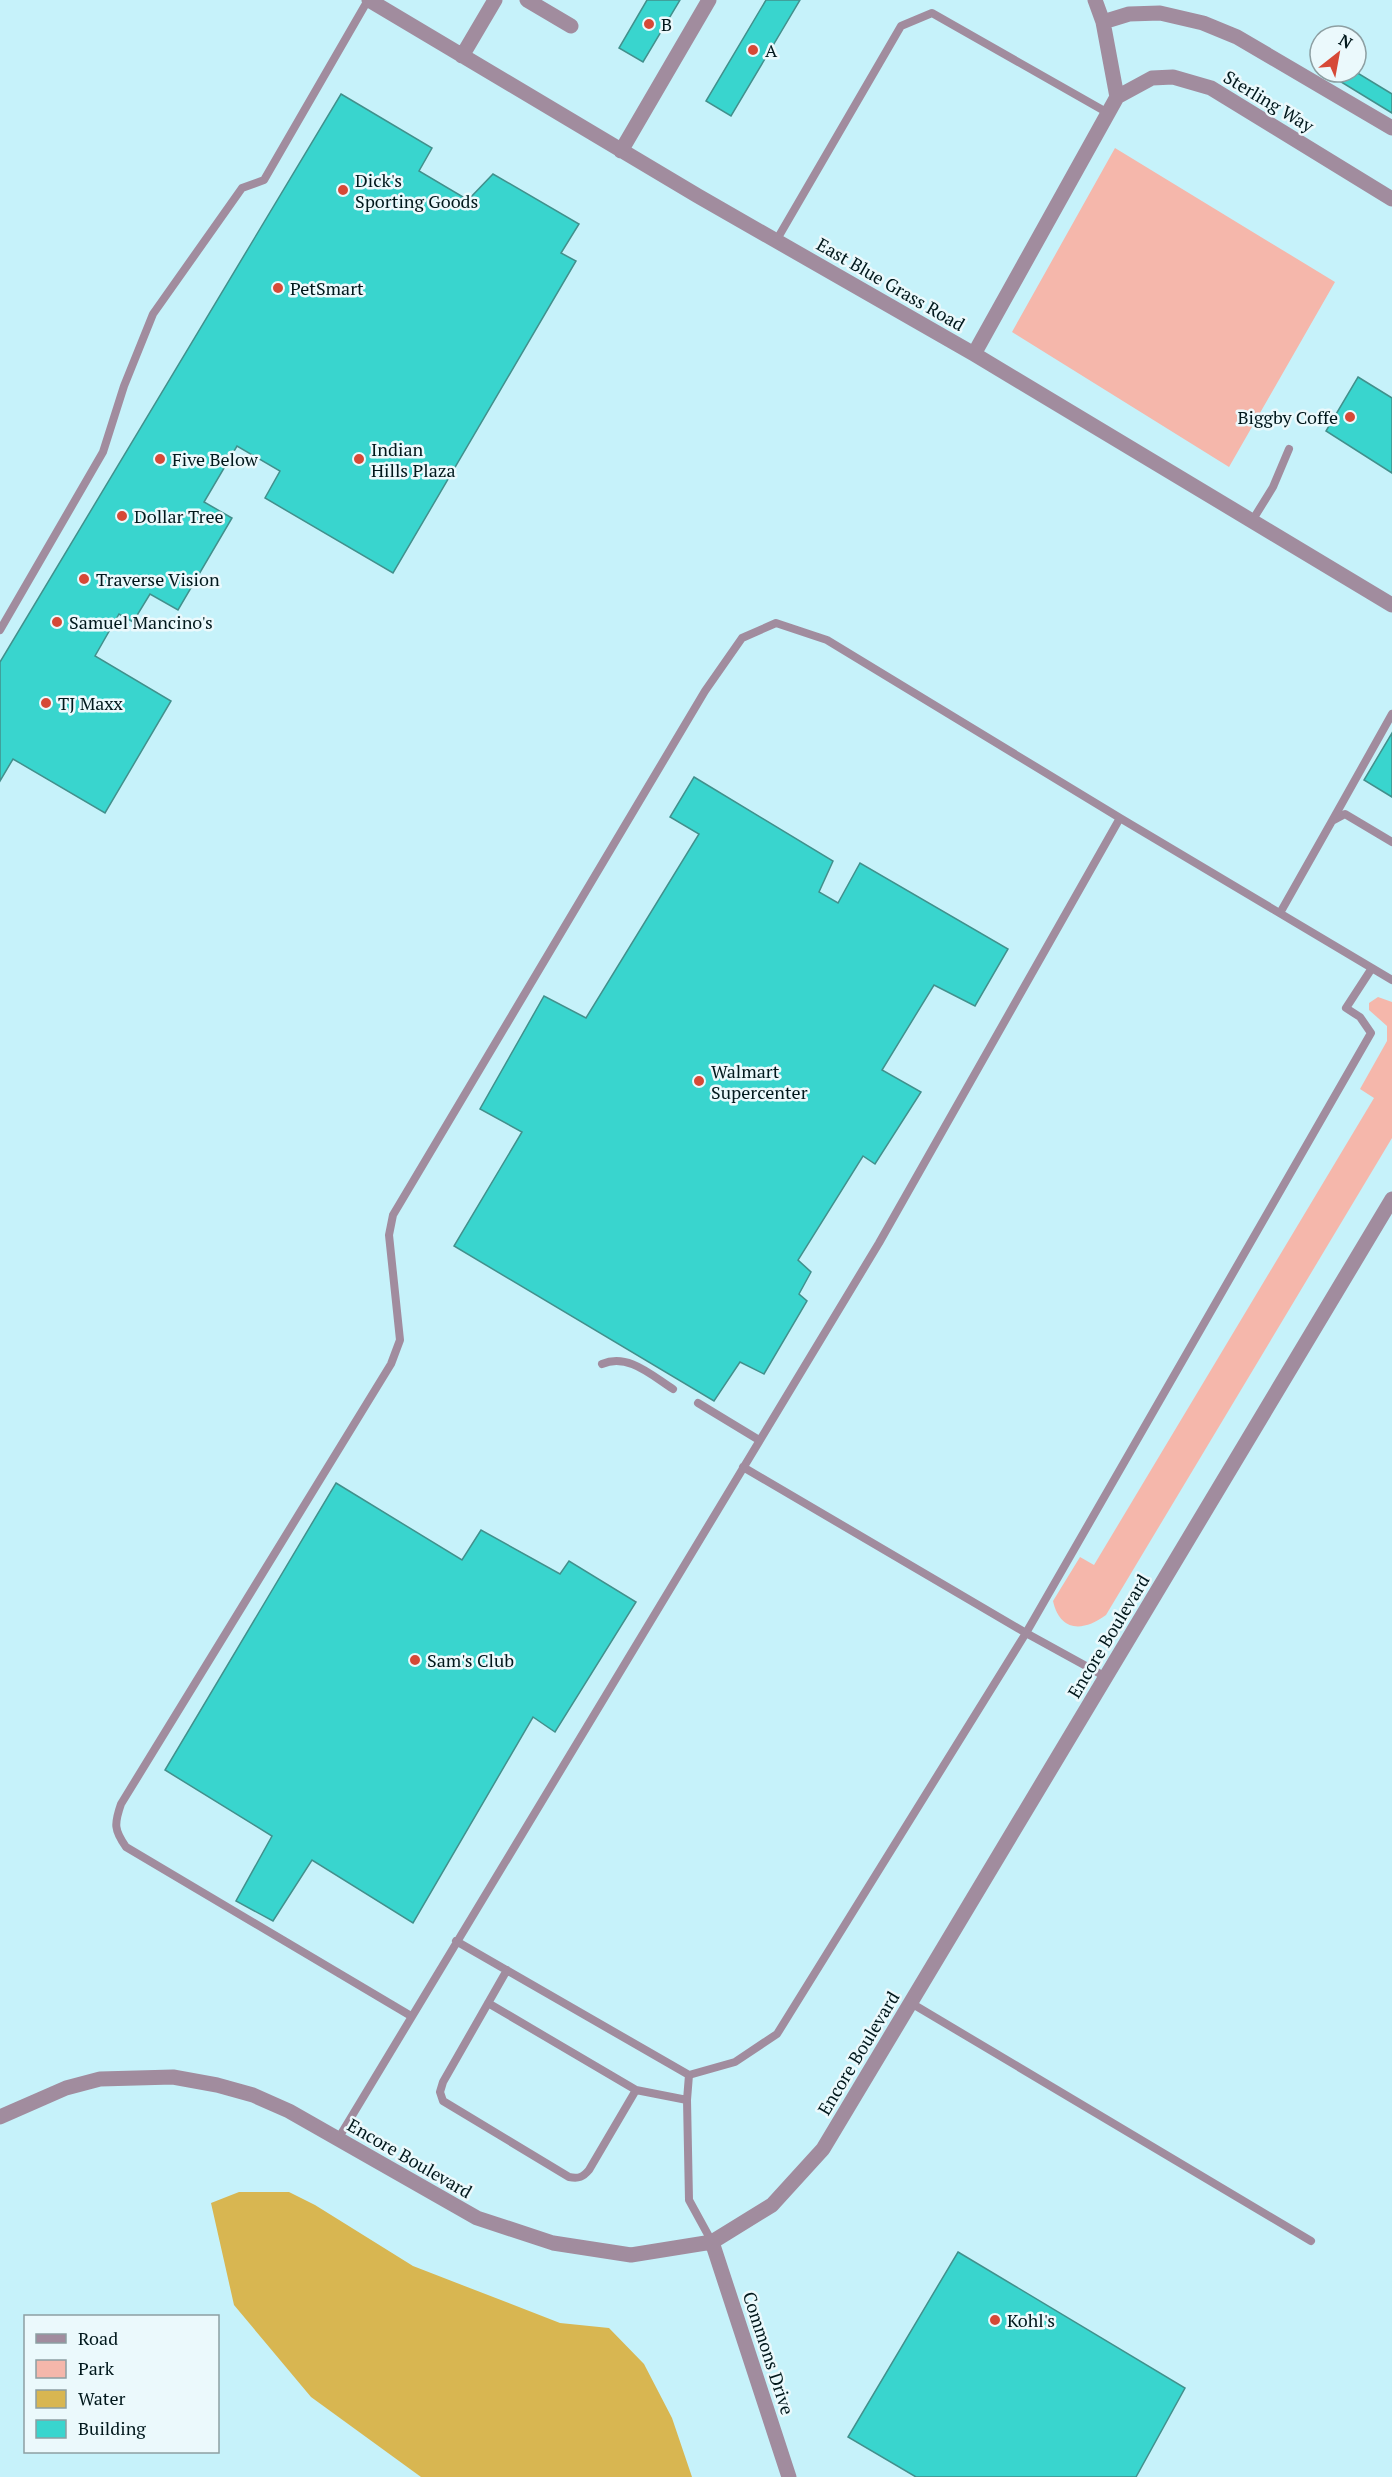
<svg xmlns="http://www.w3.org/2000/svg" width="1392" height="2477" viewBox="0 0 1392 2477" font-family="'PT Serif',serif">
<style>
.green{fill:#f5b7ab}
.water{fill:#d8b651}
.building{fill:#39d5ce;stroke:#42908c;stroke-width:1.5}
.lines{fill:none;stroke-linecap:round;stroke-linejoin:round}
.lane{stroke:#a18c9e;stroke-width:8}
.street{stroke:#a18c9e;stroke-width:15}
.poi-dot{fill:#d64937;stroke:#ebf9fc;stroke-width:2}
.labels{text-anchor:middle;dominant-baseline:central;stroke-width:5;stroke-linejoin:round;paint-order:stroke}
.poi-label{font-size:18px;fill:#01181c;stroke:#ebf9fc;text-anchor:start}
.street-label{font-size:18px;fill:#01181c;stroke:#ebf9fc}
</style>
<rect width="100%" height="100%" fill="#c6f2fa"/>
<path class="green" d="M 1115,148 L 1335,282 L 1229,467 L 1012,332 Z
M 1378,997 L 1392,1002 L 1392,1138 L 1106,1615 C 1083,1632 1060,1632 1053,1601 L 1080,1557 L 1094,1565 L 1374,1098 L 1360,1089 L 1387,1041 L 1387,1026 L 1369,1010 L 1369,1003 Z"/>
<path class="water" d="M 239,2192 L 289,2192 L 315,2205 L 413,2266 L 560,2323 L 609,2328 L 644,2364 L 672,2418 L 692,2477 L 421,2477 L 311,2397 L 234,2305 L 211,2203 Z"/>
<path class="building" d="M 647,0 L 680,0 L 643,62 L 619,48 Z
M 766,0 L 800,0 L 731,116 L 706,101 Z
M 1336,72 L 1356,72 L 1392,94 L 1392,113 L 1333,77 Z
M 341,94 L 432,148 L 419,171 L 468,200 L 493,174 L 579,224 L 561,253 L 576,261 L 393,573 L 265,498 L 280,471 L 237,446 L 204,502 L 232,518 L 178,610 L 150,594 L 133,622 L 119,614 L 95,656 L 171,701 L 105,813 L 13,759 L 0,781 L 0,662 Z
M 1358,377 L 1392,398 L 1392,473 L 1326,431 Z
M 1392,733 L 1392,797 L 1364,780 Z
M 694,777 L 833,861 L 819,892 L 838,903 L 860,863 L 1008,949 L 975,1006 L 934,985 L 882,1070 L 921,1092 L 875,1164 L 863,1156 L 798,1260 L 811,1272 L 799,1294 L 807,1301 L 764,1374 L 740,1362 L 714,1401 L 454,1246 L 522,1132 L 480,1109 L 544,996 L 586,1018 L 699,834 L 670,817 Z
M 336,1483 L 462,1560 L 481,1530 L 560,1574 L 569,1561 L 636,1602 L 555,1732 L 533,1717 L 413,1923 L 312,1860 L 273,1921 L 236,1901 L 272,1836 L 165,1770 Z
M 958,2252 L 1185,2388 L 1136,2477 L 916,2477 L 848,2437 Z"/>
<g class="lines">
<path class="lane" d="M 776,241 L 901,26 L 932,13 L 1108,113
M 1252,521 L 1273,487 L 1289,449
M 0,630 L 103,452 L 124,386 L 153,314 L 242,188 L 264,180 L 368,0
M 1120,818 L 1392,980
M 1332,821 L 1392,714
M 1280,913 L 1332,821 L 1345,814 L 1392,842
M 602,1364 C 628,1353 651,1375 673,1389
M 698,1403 L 759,1440
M 743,1467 L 1026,1633 L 1371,1033 L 1360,1017 L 1346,1008 L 1372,968
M 456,1941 L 689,2075 L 687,2100 L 689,2200 L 712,2242
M 507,1970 L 443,2082 L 440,2092 L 443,2101 L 569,2177 C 579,2179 583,2177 589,2170 L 636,2090
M 488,2003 L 636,2090 L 687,2100
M 911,2003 L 1311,2241
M 689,2075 L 735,2062 L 777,2034 L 1026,1633 L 1106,1677
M 338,2139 L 879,1243 L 1120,818 L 827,640 L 776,623 L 742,638 L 705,691 L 393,1215 L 389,1235 L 400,1340 L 391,1364 L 121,1804 C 114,1824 114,1830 126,1847 L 411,2016"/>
<path class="street" d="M 369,0 L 698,196 L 974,354 L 1392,605
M 527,0 L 571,26
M 1103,22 L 1129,14 L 1160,13 L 1203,23 L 1237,37 L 1392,128
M 462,56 L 495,0
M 1117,97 L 1152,78 L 1173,77 L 1211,88 L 1392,199
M 621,151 L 709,0
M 974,354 L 1117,97 L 1103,22 L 1095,0
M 0,2117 L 66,2088 L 100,2079 L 173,2077 L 217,2085 L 253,2095 L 289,2111 L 477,2218 L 553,2243 L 631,2255 L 712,2242 L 772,2205 L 823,2149 L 1392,1199
M 712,2242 L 789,2477"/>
</g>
<g class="poi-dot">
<circle cx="649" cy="24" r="6"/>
<circle cx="753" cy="50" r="6"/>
<circle cx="343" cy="190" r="6"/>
<circle cx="278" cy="288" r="6"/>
<circle cx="1350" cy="417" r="6"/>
<circle cx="160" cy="459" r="6"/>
<circle cx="359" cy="459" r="6"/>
<circle cx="122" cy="516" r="6"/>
<circle cx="84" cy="579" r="6"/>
<circle cx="57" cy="622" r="6"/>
<circle cx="46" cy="703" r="6"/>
<circle cx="699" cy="1081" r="6"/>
<circle cx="415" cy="1660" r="6"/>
<circle cx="995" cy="2320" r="6"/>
</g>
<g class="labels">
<g class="poi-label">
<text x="661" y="24">B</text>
<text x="765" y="50">A</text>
<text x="355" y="180">Dick's<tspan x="355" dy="21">Sporting Goods</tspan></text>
<text x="290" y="288">PetSmart</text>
<text x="1338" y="417" text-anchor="end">Biggby Coffe</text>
<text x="371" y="449">Indian<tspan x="371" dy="21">Hills Plaza</tspan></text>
<text x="172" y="459">Five Below</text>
<text x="134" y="516">Dollar Tree</text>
<text x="96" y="579">Traverse Vision</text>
<text x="69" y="622">Samuel Mancino's</text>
<text x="58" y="703">TJ Maxx</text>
<text x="711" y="1071">Walmart<tspan x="711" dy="21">Supercenter</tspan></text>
<text x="427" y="1660">Sam's Club</text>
<text x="1007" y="2320">Kohl's</text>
</g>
<g class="street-label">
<text transform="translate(1269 101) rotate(31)">Sterling Way</text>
<text transform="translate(891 284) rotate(30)">East Blue Grass Road</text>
<text transform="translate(1108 1636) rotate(-59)">Encore Boulevard</text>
<text transform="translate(858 2053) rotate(-59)">Encore Boulevard</text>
<text transform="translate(410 2158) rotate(30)">Encore Boulevard</text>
<text transform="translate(769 2353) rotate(72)">Commons Drive</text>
</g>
</g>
<rect x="24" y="2315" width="195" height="138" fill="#ebf9fc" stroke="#8d9fa2" stroke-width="1.5"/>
<rect x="36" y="2334" width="30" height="9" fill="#a18c9e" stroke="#8d9fa2" stroke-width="1.5"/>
<text x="78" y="2345" font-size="18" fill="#01181c">Road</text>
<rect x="36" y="2360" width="30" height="18" fill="#f5b7ab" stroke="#8d9fa2" stroke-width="1.5"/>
<text x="78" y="2375" font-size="18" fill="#01181c">Park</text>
<rect x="36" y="2390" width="30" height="18" fill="#d8b651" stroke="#8d9fa2" stroke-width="1.5"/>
<text x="78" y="2405" font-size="18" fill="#01181c">Water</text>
<rect x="36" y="2420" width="30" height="18" fill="#39d5ce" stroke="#8d9fa2" stroke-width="1.5"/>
<text x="78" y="2435" font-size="18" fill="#01181c">Building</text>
<g transform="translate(1338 54) rotate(31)"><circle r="28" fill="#ebf9fc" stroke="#8d9fa2" stroke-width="1.5"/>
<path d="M0-4.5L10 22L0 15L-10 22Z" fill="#d64937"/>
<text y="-9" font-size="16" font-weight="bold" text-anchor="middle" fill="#01181c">N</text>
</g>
</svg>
